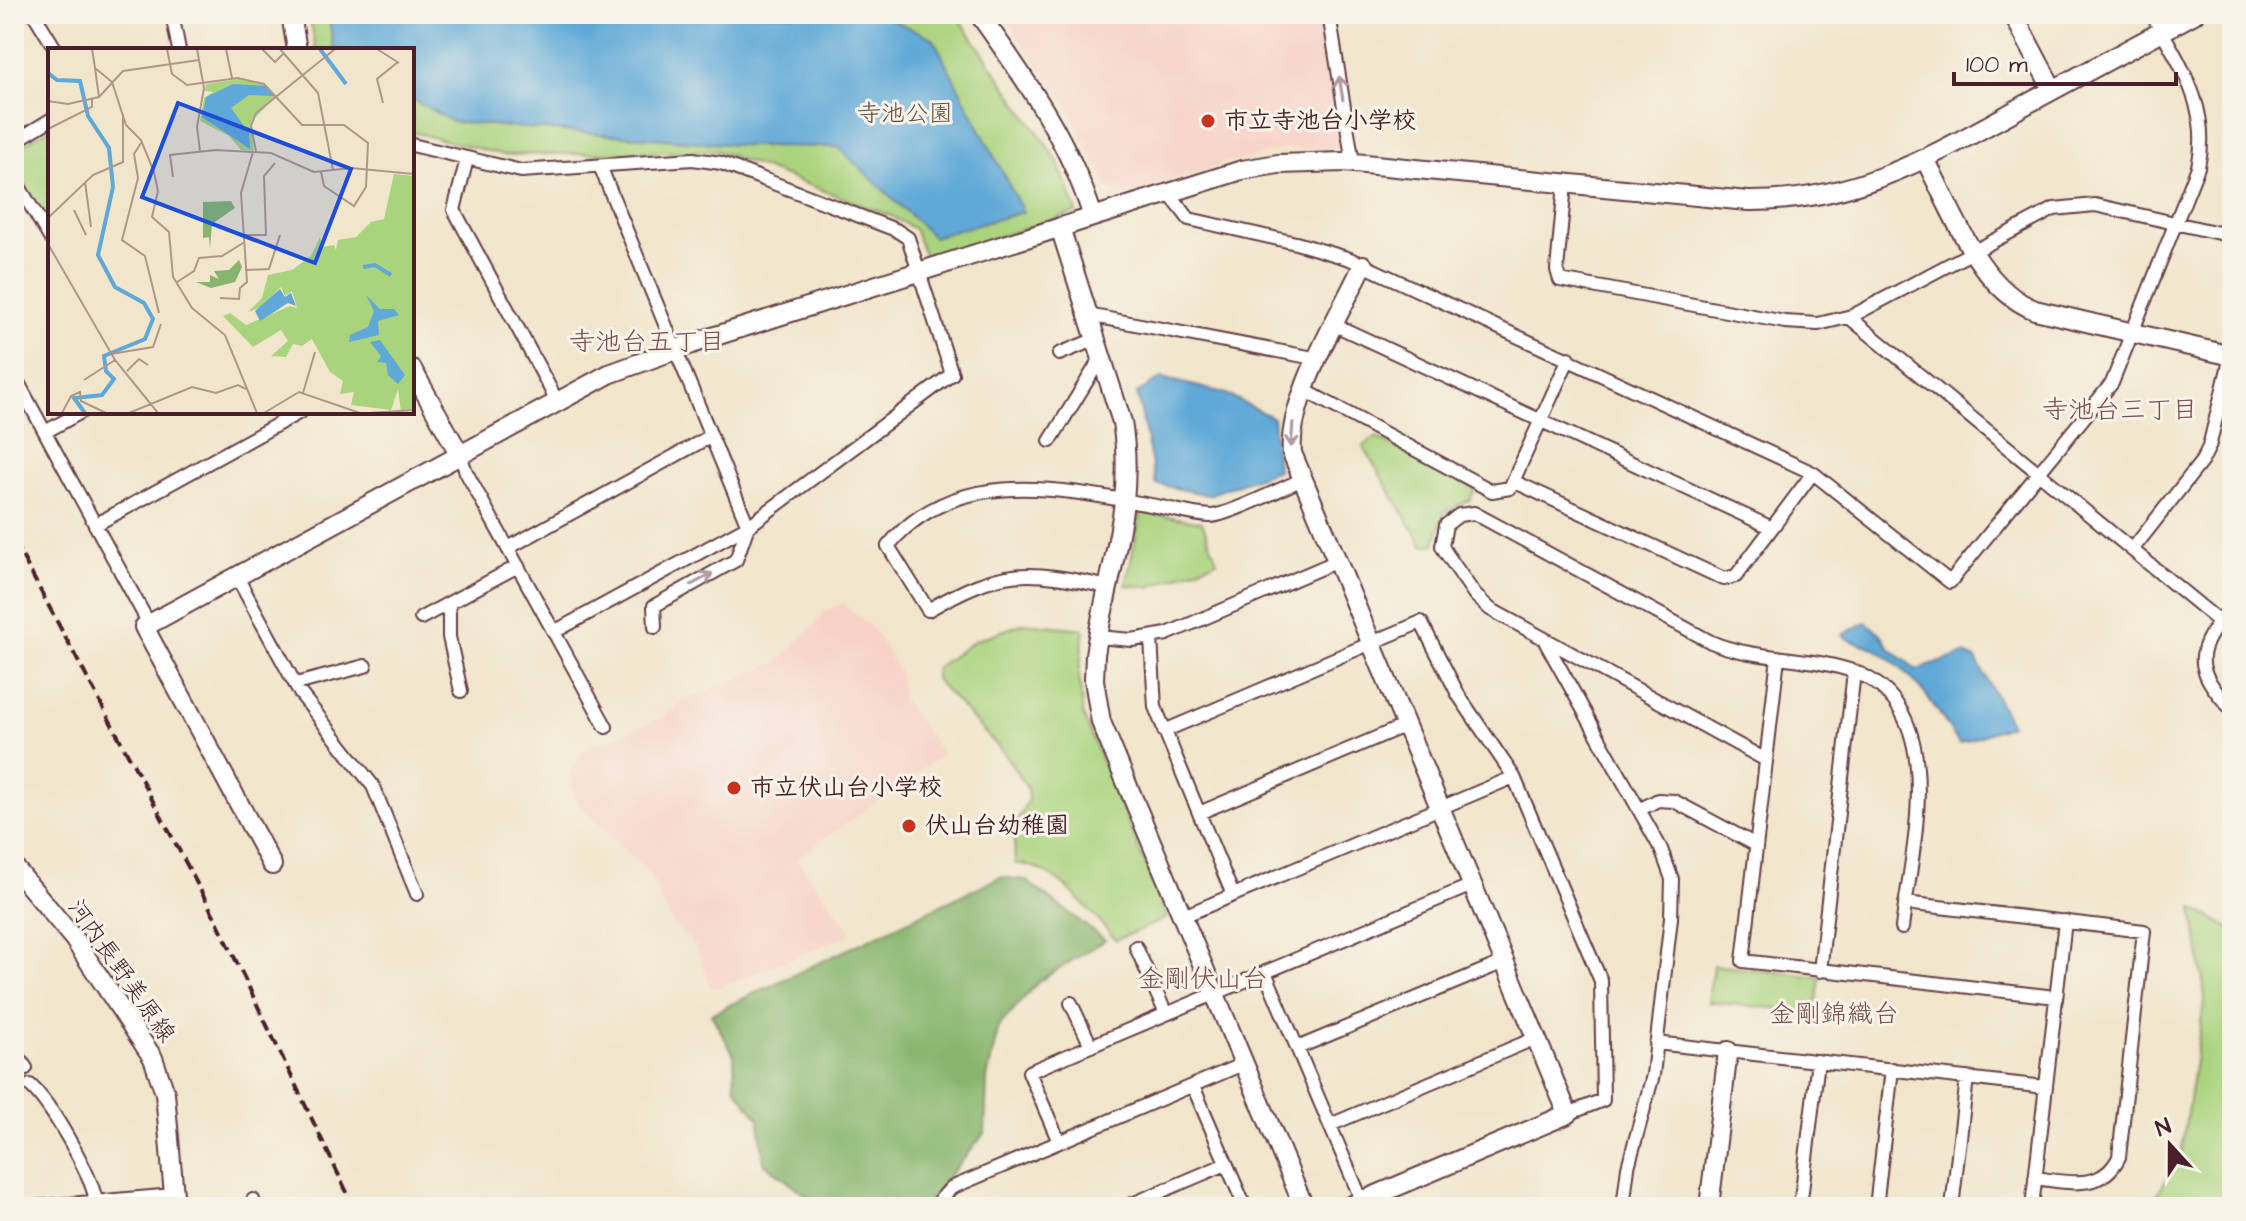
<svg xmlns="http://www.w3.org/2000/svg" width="2246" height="1221" viewBox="0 0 2246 1221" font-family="'Architects Daughter','Klee One',sans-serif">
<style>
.built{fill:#f7d1c7}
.green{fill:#aad37e;stroke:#7a7954;stroke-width:2}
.forest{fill:#87b56d;stroke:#686a4c;stroke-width:2}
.water{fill:#5fa8d7;stroke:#546481;stroke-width:2}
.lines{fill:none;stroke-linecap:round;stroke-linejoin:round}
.street-casing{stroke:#633d43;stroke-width:16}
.secondary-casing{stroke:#633d43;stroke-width:22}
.street{stroke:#fff;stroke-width:12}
.secondary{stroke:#fff;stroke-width:18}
.rail{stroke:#4a1f2b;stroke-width:4;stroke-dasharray:12 6;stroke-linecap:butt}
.oneway{stroke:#ae9aa0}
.poi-dot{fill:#c8321e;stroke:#f7f3e8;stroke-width:3}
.labels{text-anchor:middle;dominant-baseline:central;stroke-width:6;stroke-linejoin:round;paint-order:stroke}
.park-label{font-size:24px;fill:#624c40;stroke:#f7f3e8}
.poi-label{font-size:24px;font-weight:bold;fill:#4a1f2b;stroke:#f7f3e8;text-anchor:start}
.street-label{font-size:24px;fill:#4a1f2b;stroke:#f7f3e8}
.neighbourhood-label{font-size:26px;fill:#7c4d50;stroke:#f7f3e8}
.inset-river{fill:none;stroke:#5fa8d7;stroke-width:4}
.inset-road{fill:none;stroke:#ae968b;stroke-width:2}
.view{fill:#1d4ed8;fill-opacity:0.15;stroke:#1d4ed8;stroke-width:4}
.inset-edge{fill:none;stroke:#4a1f2b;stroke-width:4}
</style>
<rect width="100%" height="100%" fill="#f7f3e8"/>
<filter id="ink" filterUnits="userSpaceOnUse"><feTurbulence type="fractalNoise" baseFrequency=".0125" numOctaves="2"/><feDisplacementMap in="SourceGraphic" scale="16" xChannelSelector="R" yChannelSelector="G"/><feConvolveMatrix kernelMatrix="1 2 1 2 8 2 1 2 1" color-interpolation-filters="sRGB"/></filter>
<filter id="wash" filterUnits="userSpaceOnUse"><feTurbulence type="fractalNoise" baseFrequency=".006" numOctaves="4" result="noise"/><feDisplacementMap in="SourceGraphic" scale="32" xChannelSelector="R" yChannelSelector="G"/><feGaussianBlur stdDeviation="1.8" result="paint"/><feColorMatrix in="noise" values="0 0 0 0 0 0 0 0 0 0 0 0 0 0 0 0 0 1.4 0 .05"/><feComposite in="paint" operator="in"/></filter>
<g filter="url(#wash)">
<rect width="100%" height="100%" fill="#f1e5cb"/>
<path class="built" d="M 1001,14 L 1323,14 L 1343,141 L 1335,149 L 1283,149 L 1230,162 L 1122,196 L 1108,190 L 1066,102 Z
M 842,603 L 872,628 L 898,669 L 903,700 L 943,754 L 797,859 L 853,934 L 712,990 L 696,947 L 672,924 L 650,875 L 577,803 L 569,774 L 586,747 L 663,718 L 682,702 L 778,662 L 825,612 Z"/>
<path class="green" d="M 309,14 L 956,14 L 1057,160 L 1077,212 L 926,260 L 914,229 L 889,215 L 718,151 L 504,155 L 412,132 L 412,50 L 316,50 Z
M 50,128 L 50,226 L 14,168 L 14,150 Z
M 1376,437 L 1475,489 L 1470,500 L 1444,512 L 1435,544 L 1423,546 L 1363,446 Z
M 1141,512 L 1202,522 L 1217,561 L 1150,587 L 1126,585 Z
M 1024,623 L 1084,629 L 1079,674 L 1083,715 L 1167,918 L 1116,940 C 1090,912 1056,864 1015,864 L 1014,827 L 1028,800 L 1027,788 L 1004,753 L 935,679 L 936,668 L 974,641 Z
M 2193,908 L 2232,929 L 2232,1207 L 2148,1207 L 2180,1159 L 2205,996 Z
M 1713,965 L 1820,977 L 1816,1012 L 1708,1002 Z"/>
<path class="forest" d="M 1000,877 L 1025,880 L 1105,940 L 1038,982 L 999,1026 L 987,1078 L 985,1133 L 923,1207 L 821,1207 L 764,1163 L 759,1119 L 735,1087 L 734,1055 L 711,1014 Z"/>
<path class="water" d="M 328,14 L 879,14 L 933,38 L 1023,212 L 933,237 L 838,147 L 749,146 L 453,122 L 412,99 L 412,50 L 334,50 Z
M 1162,378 L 1224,393 L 1273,418 L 1277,470 L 1208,495 L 1156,484 L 1137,393 Z
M 1866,622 L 1881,634 L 1889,648 L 1917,670 L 1964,654 L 1976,659 L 2011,725 L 1959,744 C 1935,705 1915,674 1875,649 C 1863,642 1853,645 1842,635 Z"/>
</g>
<g filter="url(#ink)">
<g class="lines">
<defs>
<path id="street" d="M 34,14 L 56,50
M 172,14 L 179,50
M 1329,14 L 1353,163
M 14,142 L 50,120
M 412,145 L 521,171 L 693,159 L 721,163 L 896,230 L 908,238 L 952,374 L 750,525 L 554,632
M 467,159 L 454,210 L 557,401
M 600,166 L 748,526 L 736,560 L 654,606 L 655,627
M 14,178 L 50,238
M 1565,184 L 1557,270 L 1560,280 L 1785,322 L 1818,324 L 1852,316 L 2054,209 L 2095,205 L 2232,236
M 1169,193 L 1189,219 L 1296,243 L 1350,259 L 1813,473 L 1950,582 L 2112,383 L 2198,167 C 2212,109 2179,63 2152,14
M 1088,315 L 1319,359
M 1849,317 L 2232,632
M 1335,325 L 1772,528
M 1059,354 L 1096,339
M 14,375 L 149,624
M 1304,390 L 1492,491 L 1510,488 L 1569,358
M 45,432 L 81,412
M 1050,441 L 1101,358
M 460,455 L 466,472 L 606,727
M 1513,481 L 1724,579 L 1736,576 L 1813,473
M 95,525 L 300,412
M 508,548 L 711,436
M 2132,550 L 2202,461 L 2209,447 L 2231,356
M 237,577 L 300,693 L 373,786 L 417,894
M 1108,587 C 1026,569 1003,567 928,610 L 888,546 C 956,463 1065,490 1156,506 C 1173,509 1192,515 1210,516 C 1227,516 1282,488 1301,480
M 449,603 L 449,637 L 461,691
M 2232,606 C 2195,651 2191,666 2232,710
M 421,618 L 518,566
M 1098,637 L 1132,640 L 1167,634 L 1335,562
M 1151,638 L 1155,707 L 1233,895
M 1546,643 L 1661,849 L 1672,879 L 1671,918 L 1653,1075 L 1628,1167 L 1623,1207
M 1778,657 L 1743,961 L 2056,997
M 296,684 L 365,666
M 1164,731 L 1421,622 L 1459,696 L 1514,777 L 1601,981 L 1603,1100 L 1568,1114
M 1766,760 L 1490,609 L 1475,595 L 1446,553 L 1442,546 L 1446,525 L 1459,515 L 1474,513 L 1711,642 C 1756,661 1809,655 1855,672 C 1951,709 1911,851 1902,928
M 1639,810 L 1658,800 L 1674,801 L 1756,845
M 1199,813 L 1404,726
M 1905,903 L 2144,931 L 2119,1157 C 2102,1192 2067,1182 2035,1178
M 1181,917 L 1514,777
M 1136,947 L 1166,1014
M 1820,971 L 1854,672
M 1265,972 L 1362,1201
M 1071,1003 L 1091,1046
M 1656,1043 L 2045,1087
M 1297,1048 L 1504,962
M 14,1057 L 20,1059 L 26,1068
M 30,1085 C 51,1104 91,1173 96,1201
M 1193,1086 L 1245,1207
M 1330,1125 L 1536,1038
M 1059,1142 L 1029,1072 L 1472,885
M 253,1200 L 254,1207
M 34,1207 L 174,1195
M 942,1207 L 941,1199 L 951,1188 L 1243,1064
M 1125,1207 L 1226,1164
M 1800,1207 L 1818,1061
M 1876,1207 L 1892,1069
M 1952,1207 L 1967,1078
M 2032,1207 L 2065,921"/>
<path id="secondary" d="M 291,14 L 297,50
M 979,14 C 1025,78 1069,140 1093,217
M 2013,14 L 2053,90
M 1925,159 C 1952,210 1979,289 2035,310 L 2232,356
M 1060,227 L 1122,422 C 1136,508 1107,571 1095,655 L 1094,680 L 1101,722 L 1304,1207
M 412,369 L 460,455
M 272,865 L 144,627 L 609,374 L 706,339 L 1242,170 L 1278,164 L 1344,162 L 1748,201 C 1858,202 1934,155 2027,104 C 2083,74 2139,44 2194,14
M 14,867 L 74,939 L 153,1058 L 165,1093 L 175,1207
M 1348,1207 L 1568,1114 L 1292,453 C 1287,400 1340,315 1363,265
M 1709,1207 L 1728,1051"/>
</defs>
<use href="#street" class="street-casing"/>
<use href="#secondary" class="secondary-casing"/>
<use href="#street" class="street"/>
<use href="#secondary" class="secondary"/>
<path class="rail" d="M 14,541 L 218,923 L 354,1207"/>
</g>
<defs><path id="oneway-shaft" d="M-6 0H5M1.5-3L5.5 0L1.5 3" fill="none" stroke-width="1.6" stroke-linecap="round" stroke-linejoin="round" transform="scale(2)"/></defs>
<g class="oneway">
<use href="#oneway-shaft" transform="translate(1341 88) rotate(-99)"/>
<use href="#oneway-shaft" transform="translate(1292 435) rotate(94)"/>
<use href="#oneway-shaft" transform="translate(702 579) rotate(-29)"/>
</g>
</g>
<g class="poi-dot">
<circle cx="1208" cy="121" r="8"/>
<circle cx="734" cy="788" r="8"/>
<circle cx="909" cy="826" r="8"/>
</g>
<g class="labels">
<g class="park-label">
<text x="905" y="114">寺池公園</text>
</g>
<g class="poi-label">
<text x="1224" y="121">市立寺池台小学校</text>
<text x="750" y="788">市立伏山台小学校</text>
<text x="925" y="826">伏山台幼稚園</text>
</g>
<g class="street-label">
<text transform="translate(121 971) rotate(55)">河内長野美原線</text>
</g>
<g class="neighbourhood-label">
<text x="647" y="342">寺池台五丁目</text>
<text x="2120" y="410">寺池台三丁目</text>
<text x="1203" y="979">金剛伏山台</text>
<text x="1834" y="1014">金剛錦織台</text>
</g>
</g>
<g transform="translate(48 48)">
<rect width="366" height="366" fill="#f1e5cb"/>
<path d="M 191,31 L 218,37 L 228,48 L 203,74 L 206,103 L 193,102 L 181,88 L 152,73 L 156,50 L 165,44 L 157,43 L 158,36 ZM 346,126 L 366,128 L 366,361 L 353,364 L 350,341 L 343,362 L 303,357 L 306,344 L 292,346 L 295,333 L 282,324 L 264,291 L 254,298 L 245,296 L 238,309 L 223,308 L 240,293 L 233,282 L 205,299 L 175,268 L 182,265 L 198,277 L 242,258 L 249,260 L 244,243 L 237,248 L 233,239 L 213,259 L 200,264 L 214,250 L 220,227 L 244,222 L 263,208 L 272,189 L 274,199 L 286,197 L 288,202 L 290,192 L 308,189 L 323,174 L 336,171 Z" fill="#aad37e"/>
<path d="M 183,153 L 187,160 L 164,176 L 162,200 L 161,189 L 155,190 L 155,154 ZM 191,212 L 194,219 L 187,234 L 163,240 L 148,234 L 162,234 L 162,227 L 171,231 L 166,223 L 181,222 Z" fill="#87b56d"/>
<path d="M 185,36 L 219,38 L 227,48 L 201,47 L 183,60 L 201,85 L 202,101 L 154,69 L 158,49 ZM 232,241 L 237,249 L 243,245 L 248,258 L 240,255 L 212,273 L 207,263 ZM 318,247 L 332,261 L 346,261 L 351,267 L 330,273 L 331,287 L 301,294 L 302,287 L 320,279 L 326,263 ZM 332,292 L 357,327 L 350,336 L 340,327 L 338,315 L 329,314 L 333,308 L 322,294 Z" fill="#5fa8d7"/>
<path class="inset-river" d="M 272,1 L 298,36M 0,25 L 9,32 L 32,33 L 40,68 L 61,100 L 65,139 L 50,207 L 67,239 L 96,255 L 105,271 L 97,291 L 56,308 L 58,323 L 66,331 L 54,347 L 26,350 L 37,365M 315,219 L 327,217 L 343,227"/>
<path class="inset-road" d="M 44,1 L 47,20 L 64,34 L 78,77 L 93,92 L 106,124 L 110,143 L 104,169 L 121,184 L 125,229 L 144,260 L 177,287 L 209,365M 119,1 L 124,26 L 139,37 L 190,30 L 216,36 L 254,77 L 296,77 L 320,95 L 318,139 L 306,158 L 276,138 L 273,124M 149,1 L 156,40 L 149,79 L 152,103M 178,1 L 184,30M 214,1 L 227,14 L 236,5M 232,1 L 270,45 L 285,122M 329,1 L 351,15M 47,20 L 51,49M 0,53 L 20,56 L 51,49 L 75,23 L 151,12M 335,55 L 329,31 L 350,14M 0,81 L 44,59 L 44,51M 93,95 L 86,106 L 90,130 L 74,192 L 97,208 L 111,265M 208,103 L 203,78 L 208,65 L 287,1M 125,129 L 122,107 L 168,102 L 223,105 L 266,124 L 303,120 L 366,126M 37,134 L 43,179M 26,162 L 38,187M 0,170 L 45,127 L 75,114 L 75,66M 196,187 L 218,187 L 216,128 L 227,115M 0,196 L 67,312 L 110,365M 199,222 L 221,221 L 232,187M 129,234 L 146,223 L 151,210 L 174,208 L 195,195M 172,250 L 191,251 L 192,240 L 199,234 L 193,145 L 205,104M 63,306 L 105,299 L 113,276M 79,323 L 91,311 L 100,317M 36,332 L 67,312M 255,345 L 267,304M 14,365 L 23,348 L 32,344 L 33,353 L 58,365M 81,365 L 144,339 L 168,345 L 190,337 L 198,341M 216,365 L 251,344 L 312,365M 321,365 L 366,362"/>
<path class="view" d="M 130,55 L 303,121 L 267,215 L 94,149 Z"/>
<rect width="366" height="366" class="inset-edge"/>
</g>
<rect width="2246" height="1221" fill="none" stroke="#f7f3e8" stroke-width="48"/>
<g transform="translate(2170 1145) rotate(339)" stroke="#f7f3e8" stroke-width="6" paint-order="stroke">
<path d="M0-6L14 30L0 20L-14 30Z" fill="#4a1f2b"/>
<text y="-12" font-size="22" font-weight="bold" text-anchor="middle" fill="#4a1f2b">N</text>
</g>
<path d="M1954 72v12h222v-12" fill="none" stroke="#4a1f2b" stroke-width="4"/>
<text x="1966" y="72" font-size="24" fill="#4a1f2b" stroke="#f7f3e8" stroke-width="6" paint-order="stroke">100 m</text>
</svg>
